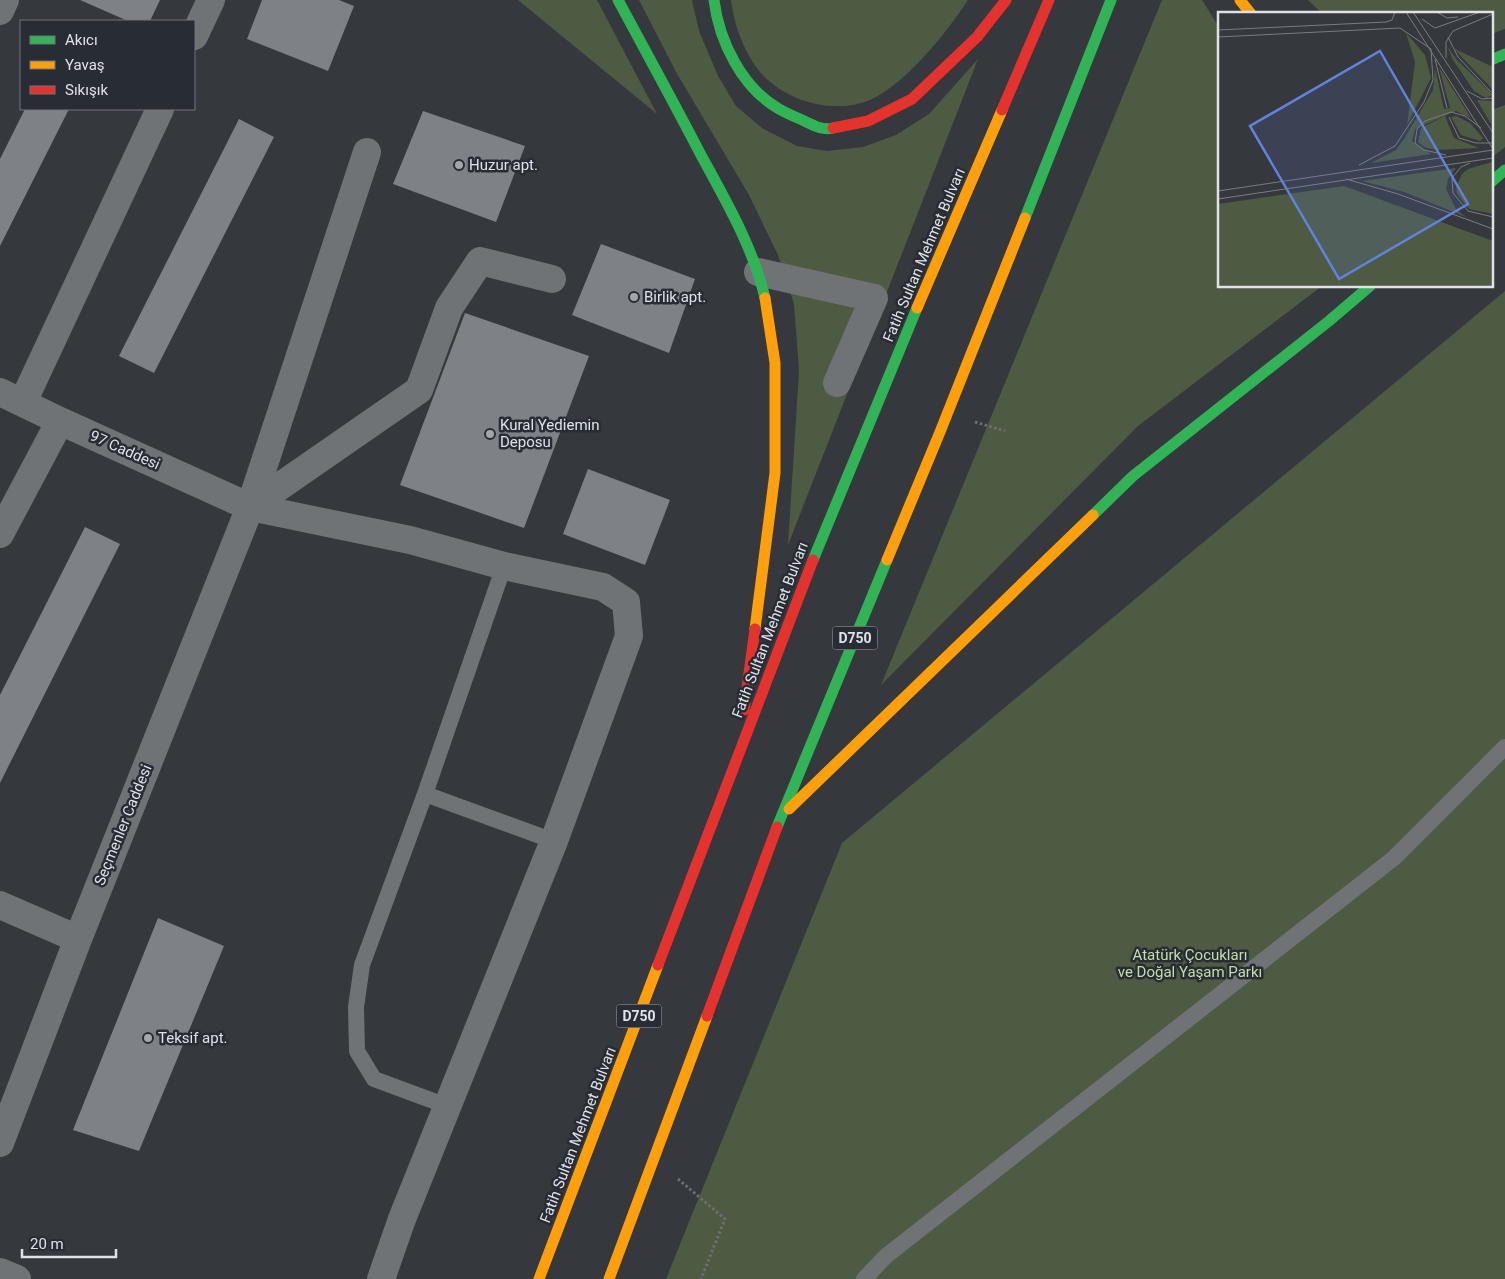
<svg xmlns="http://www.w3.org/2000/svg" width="1505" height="1279" viewBox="0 0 1505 1279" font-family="Roboto,sans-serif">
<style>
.green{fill:#4f5a43}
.building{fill:#7e8185}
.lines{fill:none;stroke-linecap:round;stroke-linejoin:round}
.path{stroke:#6c6e72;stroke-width:3;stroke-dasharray:2.5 2.5;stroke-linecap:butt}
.lane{stroke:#707376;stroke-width:16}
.street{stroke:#707376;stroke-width:28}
.fast{stroke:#30b455;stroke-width:11}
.slow{stroke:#ff9f0a;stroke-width:11}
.jam{stroke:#e5322d;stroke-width:11}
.poi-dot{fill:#a4a6ab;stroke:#282d35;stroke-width:2}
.labels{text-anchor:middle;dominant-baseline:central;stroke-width:5;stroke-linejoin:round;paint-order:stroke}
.shield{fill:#282d35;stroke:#a8acb2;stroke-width:1}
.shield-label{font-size:14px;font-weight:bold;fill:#dfe2e7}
.poi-label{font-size:15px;fill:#dfe2e7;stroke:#282d35;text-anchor:start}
.street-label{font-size:15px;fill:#dfe2e7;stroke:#282d35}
.park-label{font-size:15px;fill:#c6dda7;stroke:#282d35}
.inset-road{fill:none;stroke:#797c80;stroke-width:1}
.view{fill:#6182dd;fill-opacity:0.15;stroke:#6182dd;stroke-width:2.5}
.inset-edge{fill:none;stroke:#dfe2e7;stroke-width:2.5}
</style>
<rect width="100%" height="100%" fill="#35383c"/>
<path class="green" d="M 518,0 L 597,0 L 657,114 Z
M 639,0 L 692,0 L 699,31 L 718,76 L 736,106 L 762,128 L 797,146 L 827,151 L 863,147 L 896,135 L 929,114 L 978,59 L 788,545 L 799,371 L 794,304 L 778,255 L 749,195 L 676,72 Z
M 731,0 L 968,0 C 947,32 906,84 870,100 C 832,116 780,100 756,67 C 742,47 734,24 731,0 Z
M 1162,0 L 1202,0 L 1219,27 L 1219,286 L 1322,286 L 1138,426 L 881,685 Z
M 1308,0 L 1505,0 L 1505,29 L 1491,34 L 1491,14 L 1323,14 Z
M 1505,105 L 1505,147 L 1491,158 L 1491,110 Z
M 1505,291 L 1505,1279 L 666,1279 L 842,843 Z"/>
<path class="building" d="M 80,0 L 160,0 L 150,21 L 128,21 Z
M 262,0 L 339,0 L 354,6 L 328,71 L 247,39 Z
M 25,109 L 69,109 L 0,246 L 0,159 Z
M 423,111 L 525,146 L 496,222 L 393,184 Z
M 239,119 L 274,137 L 154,373 L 119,356 Z
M 601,244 L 695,279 L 669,353 L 572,315 Z
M 465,313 L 589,356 L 524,528 L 400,485 Z
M 588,469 L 670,500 L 645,565 L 563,534 Z
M 85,527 L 120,544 L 0,783 L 0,695 Z
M 158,918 L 224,946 L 139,1151 L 73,1130 Z"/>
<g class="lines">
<path class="path" d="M 975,422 L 1005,431
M 678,1179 L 725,1219 L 701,1279"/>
<path class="lane" d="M 425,794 L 554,841
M 447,1106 L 374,1079 L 357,1051 L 356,1007 L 362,965 L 425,794 L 504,566
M 864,1279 L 886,1256 L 1394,858 L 1505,747"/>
<path class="street" d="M 0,11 L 5,0
M 194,36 L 211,0
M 758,272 L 874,298 L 837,383
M 0,392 L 60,421 L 250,507 L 410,540 L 504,566 L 603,587 L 626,602 L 629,636 L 554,841 L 402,1219 L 381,1279
M 23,402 L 160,109
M 250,507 L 419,390 L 449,308 L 480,261 L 552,279
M 0,534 L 60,421
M 0,905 L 78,939
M 0,1143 L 78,939 L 250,507 L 367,152
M 0,1272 L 17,1279"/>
<path class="fast" d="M 618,0 C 646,52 674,103 701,155 C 726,201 753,247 765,298
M 714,0 C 719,41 742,88 779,109 C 786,113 793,116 800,119 C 811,124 821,131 833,128
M 1491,60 L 1505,54
M 1491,182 L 1505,170
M 1025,218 L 1111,0
M 1093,515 L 1133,476 L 1329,321 L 1370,286
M 813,560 L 917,308
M 777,827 L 887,560"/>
<path class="slow" d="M 1240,0 L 1251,14
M 917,308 L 1002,110
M 887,560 L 940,432 L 1025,218
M 755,629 L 775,473 L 775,363 L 765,298
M 789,809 L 1093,515
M 539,1279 L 658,965
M 609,1279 L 707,1016"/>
<path class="jam" d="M 1002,110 L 1049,0
M 833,128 L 868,121 L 912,99 L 977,37 L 1006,0
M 744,710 L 755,629
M 658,965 L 813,560
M 707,1016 L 777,827"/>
</g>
<g class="poi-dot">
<circle cx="459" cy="165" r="5"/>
<circle cx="634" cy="297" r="5"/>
<circle cx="490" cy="434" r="5"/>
<circle cx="148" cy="1038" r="5"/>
</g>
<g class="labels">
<g class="shield">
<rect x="832.5" y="626.5" width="45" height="23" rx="4"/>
<rect x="616.5" y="1004.5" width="45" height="23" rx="4"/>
</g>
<g class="shield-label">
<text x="855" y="638">D750</text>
<text x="639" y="1016">D750</text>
</g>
<g class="poi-label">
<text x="469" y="165">Huzur apt.</text>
<text x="644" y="297">Birlik apt.</text>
<text x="500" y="425">Kural Yediemin<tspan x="500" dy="17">Deposu</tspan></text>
<text x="158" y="1038">Teksif apt.</text>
</g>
<g class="street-label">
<text transform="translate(924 255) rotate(-67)">Fatih Sultan Mehmet Bulvarı</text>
<text transform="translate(125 450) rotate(24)">97 Caddesi</text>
<text transform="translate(770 630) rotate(-69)">Fatih Sultan Mehmet Bulvarı</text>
<text transform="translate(123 825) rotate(-68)">Seçmenler Caddesi</text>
<text transform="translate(578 1135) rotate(-69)">Fatih Sultan Mehmet Bulvarı</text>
</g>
<g class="park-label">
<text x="1190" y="955">Atatürk Çocukları<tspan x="1190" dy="17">ve Doğal Yaşam Parkı</tspan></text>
</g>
</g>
<g transform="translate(1218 12)">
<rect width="275" height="275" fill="#35383c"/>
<path d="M 188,21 L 207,43 L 213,66 L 189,113 L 197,50 ZM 229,34 L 239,48 L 275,83 L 268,86 L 256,79 L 235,48 ZM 237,37 L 275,55 L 275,78 L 239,40 ZM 221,55 L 253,106 L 238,99 L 197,117 L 194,129 L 213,142 L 153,151 L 178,138 L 186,127 L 215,78 L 217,56 L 226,97 L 232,96 ZM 259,88 L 275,89 L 273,112 ZM 227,104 L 236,126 L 261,136 L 218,138 L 206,135 L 200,130 L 203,116 ZM 238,104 L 252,111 L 265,126 L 262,129 L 243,123 L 233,105 ZM 274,150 L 275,152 L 275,202 L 251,197 L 239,182 L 238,175 L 244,162 L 250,157 ZM 238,156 L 230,167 L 228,177 L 238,197 L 248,205 L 186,180 L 144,169 ZM 126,174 L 275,229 L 275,275 L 0,275 L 0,192 Z" fill="#4f5a43"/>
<path class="inset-road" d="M 188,0 L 275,137M 195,0 L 275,121M 219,0 L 229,6 L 240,5M 204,7 L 217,16 L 262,0M 0,18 L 168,10 L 174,8 L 177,0M 0,25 L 182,16 L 213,37M 230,25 L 240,45 L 273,80M 228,46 L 228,30 L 235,19 L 275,2M 217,47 L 229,96M 249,79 L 264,87 L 275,86M 231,105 L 241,126 L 258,131 L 275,131M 228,143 L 206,138 L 197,131 L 199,117 L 207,109 L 233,100 L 247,104 L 263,116M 252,151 L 243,155 L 234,166 L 235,181 L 250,199 L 275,205M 141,153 L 177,134 L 206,90 L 215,68 L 213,37M 128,167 L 180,182 L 275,217M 0,179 L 275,138M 0,187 L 275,146"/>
<path class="view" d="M 162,39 L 250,192 L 121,267 L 32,114 Z"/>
<rect width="275" height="275" class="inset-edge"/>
</g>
<rect x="20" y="20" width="175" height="90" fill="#282d35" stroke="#71757c"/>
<rect x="30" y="36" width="25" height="8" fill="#30b455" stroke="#71757c"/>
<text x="65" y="45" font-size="15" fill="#dfe2e7">Akıcı</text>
<rect x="30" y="61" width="25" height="8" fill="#ff9f0a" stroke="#71757c"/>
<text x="65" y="70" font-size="15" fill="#dfe2e7">Yavaş</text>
<rect x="30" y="86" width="25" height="8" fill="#e5322d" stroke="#71757c"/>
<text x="65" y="95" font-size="15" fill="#dfe2e7">Sıkışık</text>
<path d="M22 1249v8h94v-8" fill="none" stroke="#dfe2e7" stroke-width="2.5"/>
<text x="30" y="1249" font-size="15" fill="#dfe2e7" stroke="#282d35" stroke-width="4" paint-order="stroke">20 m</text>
</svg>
